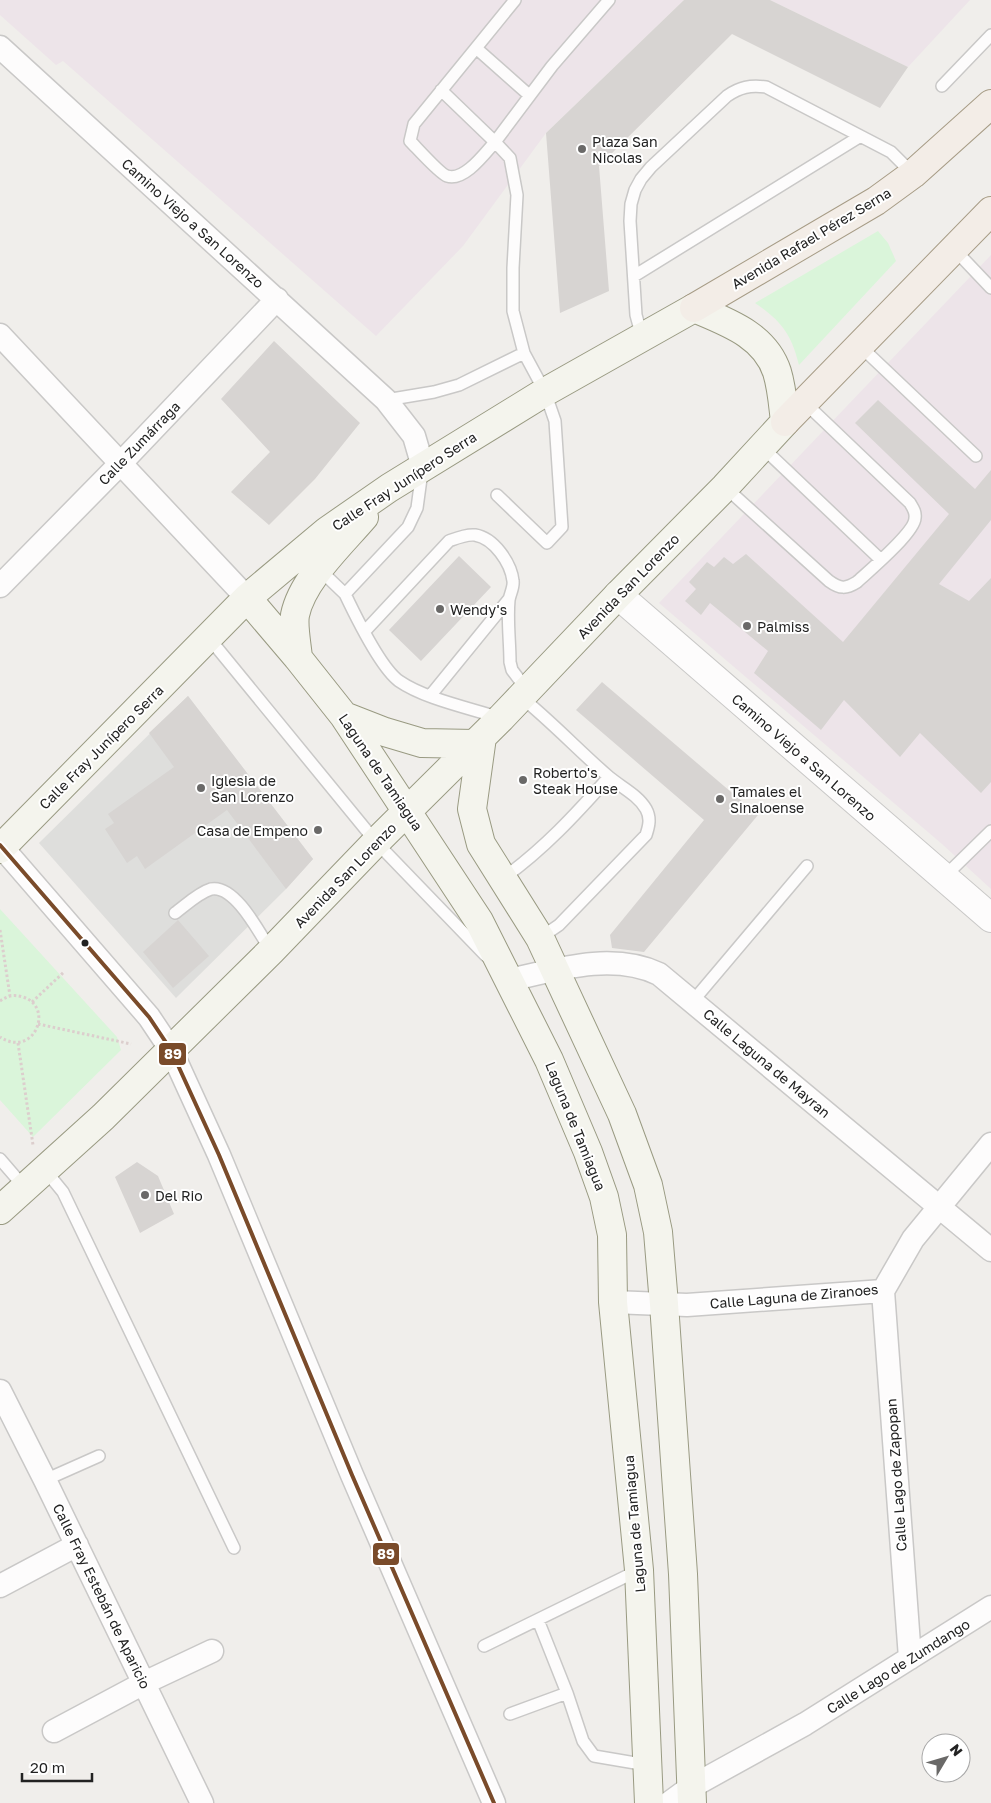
<svg xmlns="http://www.w3.org/2000/svg" width="991" height="1803" viewBox="0 0 991 1803" font-family="'Golos Text',sans-serif">
<style>
.industrial{fill:#ede4e9}
.religious{fill:#dededc}
.park{fill:#daf5da}
.building{fill:#d7d4d2}
.lines{fill:none;stroke-linecap:round;stroke-linejoin:round}
.service-casing{stroke:#c9c8c7;stroke-width:14}
.minor-casing{stroke:#c9c8c7;stroke-width:25}
.tertiary-casing{stroke:#c9c8c7;stroke-width:30}
.secondary-casing{stroke:#999a82;stroke-width:30}
.primary-casing{stroke:#a79c86;stroke-width:30}
.path{stroke:#dccecd;stroke-width:3;stroke-dasharray:2.5 2.5;stroke-linecap:butt}
.service{stroke:#fdfcfc;stroke-width:11}
.minor{stroke:#fdfcfc;stroke-width:22}
.tertiary{stroke:#fdfcfc;stroke-width:28}
.secondary{stroke:#f4f4ed;stroke-width:28}
.primary{stroke:#f3ede7;stroke-width:28}
.bus-1-casing{stroke:#fff;stroke-width:8}
.bus-1{stroke:#7a4b2a;stroke-width:4}
.poi-dot{fill:#6a6968;stroke:#fff;stroke-width:2}
.bus-dot{fill:#222;stroke:#fff;stroke-width:2}
.labels{text-anchor:middle;dominant-baseline:central;stroke-width:4;stroke-linejoin:round;paint-order:stroke}
.poi-label{font-size:14px;fill:#222;stroke:#fff;text-anchor:start}
.street-label{font-size:14px;fill:#222;stroke:#fff}
.line-badge{stroke:#fff;stroke-width:2}
.badge-label{font-size:14px;text-anchor:middle;font-weight:bold;fill:#fff}
</style>
<rect width="100%" height="100%" fill="#f0eeeb"/>
<path class="industrial" d="M 0,0 L 684,0 L 546,133 L 463,246 L 376,336 L 63,61 L 56,65 L 0,15 Z
M 770,0 L 970,0 L 908,67 Z
M 991,255 L 991,889 L 942,844 L 659,603 Z"/>
<path class="religious" d="M 188,696 L 313,859 L 286,889 L 176,998 L 39,843 Z"/>
<path class="park" d="M 878,231 L 888,243 L 896,261 L 799,365 C 791,333 781,321 755,303 Z
M 0,909 L 117,1037 L 121,1050 L 33,1137 L 0,1100 Z"/>
<path class="building" d="M 684,0 L 770,0 L 908,67 L 880,108 L 732,34 L 599,166 L 609,291 L 560,313 L 546,133 Z
M 274,341 L 360,423 L 315,479 L 269,525 L 231,492 L 270,452 L 221,399 Z
M 878,400 L 975,489 L 991,470 L 991,520 L 939,584 L 969,601 L 991,578 L 991,782 L 981,793 L 920,733 L 900,757 L 844,700 L 821,730 L 754,673 L 768,651 L 710,603 L 701,615 L 685,601 L 696,589 L 689,582 L 707,562 L 714,567 L 724,557 L 733,564 L 746,554 L 843,642 L 949,514 L 855,423 Z
M 459,556 L 491,587 L 421,661 L 389,630 Z
M 602,682 L 758,815 L 644,952 L 612,948 L 610,935 L 704,820 L 576,710 Z
M 188,696 L 313,859 L 286,889 L 227,810 L 145,869 L 137,856 L 127,863 L 105,829 L 114,823 L 108,814 L 174,767 L 149,733 Z
M 178,920 L 209,956 L 173,988 L 143,952 Z
M 137,1162 L 158,1176 L 174,1214 L 140,1233 L 115,1177 Z"/>
<g class="lines">
<defs>
<path id="service" d="M 515,0 L 476,48 L 529,95
M 942,86 L 991,35
M 441,90 L 495,142 C 485,153 464,182 447,176 C 440,174 417,148 410,141 L 414,124 L 476,48
M 954,249 L 991,288
M 634,276 L 859,137
M 642,337 L 636,315 L 630,221 L 631,204 L 635,190 L 641,179 L 651,167 L 727,96 C 740,87 750,85 766,87 L 891,152 L 913,174
M 859,345 L 976,456
M 386,400 L 434,392 L 459,385 L 524,353
M 762,447 L 881,560
M 422,471 L 417,508 L 408,527 L 345,594 C 355,615 381,668 399,681 C 425,699 470,708 500,718
M 725,487 L 829,581 C 840,589 846,589 857,582 C 869,571 915,532 915,518 C 916,512 913,508 910,503 L 803,401
M 497,495 L 547,543 L 562,527 L 555,421 L 545,392 L 524,353 L 513,311 L 513,268 L 517,195 L 510,158 L 495,142 L 552,66 L 609,0
M 319,569 L 345,594
M 365,631 L 449,541 C 457,538 466,534 475,535 C 494,538 511,563 513,581 C 514,587 510,594 509,600 C 507,620 510,642 510,662 L 512,670 L 527,690
M 209,638 L 376,842 L 486,956
M 430,696 L 509,599
M 521,697 C 552,722 579,751 609,777 C 621,787 638,795 646,809 C 651,818 649,826 646,835 L 559,925 L 540,938
M 944,877 L 991,831
M 502,879 C 543,850 576,814 609,777
M 175,913 C 186,905 198,893 211,889 C 235,884 260,934 271,951
M 693,1001 L 807,866
M 0,1159 L 25,1188
M 45,1170 L 63,1192 L 234,1548
M 45,1480 L 99,1456
M 538,1620 L 567,1693 L 583,1741 L 594,1756 L 647,1765
M 484,1646 L 639,1570
M 510,1714 L 567,1693"/>
<path id="minor" d="M 0,47 L 386,400 L 414,436 L 423,467
M 0,335 L 247,598
M 0,586 L 120,464 L 277,299
M 0,845 L 149,1017 L 171,1050 L 219,1155 L 352,1475 L 494,1803
M 510,980 C 558,969 613,952 659,974 L 991,1250
M 883,1291 L 910,1658
M 883,1291 L 913,1239 L 991,1144
M 613,1302 L 687,1305 L 883,1291
M 0,1391 L 45,1480 L 202,1803
M 0,1586 L 77,1545
M 54,1731 L 144,1683 L 212,1651
M 669,1803 L 691,1787 L 805,1724 L 991,1607"/>
<path id="tertiary" d="M 618,595 L 991,918"/>
<path id="secondary" d="M 247,598 L 298,658 L 344,716 L 479,921 L 549,1060 L 588,1152 L 604,1197 L 612,1235 L 613,1302 L 639,1570 L 649,1803
M 298,658 C 297,646 293,626 295,615 C 302,580 341,544 364,517
M 344,716 L 385,732 L 422,743 L 475,744
M 482,737 L 472,809 L 481,844 L 540,938 L 622,1114 L 648,1185 L 658,1232 L 664,1304 L 683,1574 L 692,1803
M 0,849 L 247,598 L 327,531 L 389,488 L 545,392 L 694,308 C 727,322 765,335 777,372 C 782,388 783,405 785,422 L 725,487 L 618,595 L 501,718 L 376,842 L 271,951 L 103,1117 L 0,1210"/>
<path id="primary" d="M 694,308 L 876,201 L 913,174 L 991,104
M 785,422 L 991,211"/>
</defs>
<use href="#service" class="service-casing"/>
<use href="#minor" class="minor-casing"/>
<use href="#tertiary" class="tertiary-casing"/>
<use href="#secondary" class="secondary-casing"/>
<use href="#primary" class="primary-casing"/>
<path class="path" d="M 0,930 L 10,996
M 0,1001 C 7,996 14,994 23,997 C 55,1007 34,1059 0,1037
M 32,1002 L 64,972
M 38,1024 L 131,1044
M 18,1043 L 33,1145"/>
<use href="#service" class="service"/>
<use href="#minor" class="minor"/>
<use href="#tertiary" class="tertiary"/>
<use href="#secondary" class="secondary"/>
<use href="#primary" class="primary"/>
<defs>
<path id="bus-1" d="M 0,845 L 149,1017 L 171,1050 L 219,1155 L 352,1475 L 494,1803"/>
</defs>
<use href="#bus-1" class="bus-1-casing"/>
<use href="#bus-1" class="bus-1"/>
</g>
<g class="poi-dot">
<circle cx="582" cy="149" r="5"/>
<circle cx="440" cy="609" r="5"/>
<circle cx="747" cy="626" r="5"/>
<circle cx="523" cy="780" r="5"/>
<circle cx="201" cy="788" r="5"/>
<circle cx="720" cy="799" r="5"/>
<circle cx="318" cy="830" r="5"/>
<circle cx="145" cy="1195" r="5"/>
</g>
<circle class="bus-dot" cx="85" cy="943" r="4.5"/>
<g class="labels">
<g class="poi-label">
<text x="592" y="141">Plaza San<tspan x="592" dy="16">Nicolas</tspan></text>
<text x="450" y="609">Wendy's</text>
<text x="757" y="626">Palmiss</text>
<text x="533" y="772">Roberto's<tspan x="533" dy="16">Steak House</tspan></text>
<text x="211" y="780">Iglesia de<tspan x="211" dy="16">San Lorenzo</tspan></text>
<text x="730" y="791">Tamales el<tspan x="730" dy="16">Sinaloense</tspan></text>
<text x="308" y="830" text-anchor="end">Casa de Empeno</text>
<text x="155" y="1195">Del Rio</text>
</g>
<g class="street-label">
<text transform="translate(193 223) rotate(42)">Camino Viejo a San Lorenzo</text>
<text transform="translate(811 238) rotate(-31)">Avenida Rafael Pérez Serna</text>
<text transform="translate(139 443) rotate(-46)">Calle Zumárraga</text>
<text transform="translate(404 481) rotate(-33)">Calle Fray Junípero Serra</text>
<text transform="translate(628 586) rotate(-46)">Avenida San Lorenzo</text>
<text transform="translate(101 747) rotate(-45)">Calle Fray Junípero Serra</text>
<text transform="translate(804 757) rotate(41)">Camino Viejo a San Lorenzo</text>
<text transform="translate(381 772) rotate(56)">Laguna de Tamiagua</text>
<text transform="translate(345 875) rotate(-46)">Avenida San Lorenzo</text>
<text transform="translate(767 1063) rotate(40)">Calle Laguna de Mayran</text>
<text transform="translate(576 1126) rotate(68)">Laguna de Tamiagua</text>
<text transform="translate(794 1296) rotate(-5)">Calle Laguna de Ziranoes</text>
<text transform="translate(896 1475) rotate(-94)">Calle Lago de Zapopan</text>
<text transform="translate(634 1524) rotate(-95)">Laguna de Tamiagua</text>
<text transform="translate(102 1596) rotate(64)">Calle Fray Estebán de Aparicio</text>
<text transform="translate(898 1666) rotate(-32)">Calle Lago de Zumdango</text>
</g>
</g>
<g class="line-badge">
<rect x="158" y="1042" width="29" height="24" rx="5" fill="#7a4b2a"/>
<rect x="372" y="1542" width="28" height="24" rx="5" fill="#7a4b2a"/>
</g>
<g class="badge-label">
<text x="173" y="1059">89</text>
<text x="386" y="1559">89</text>
</g>
<g transform="translate(946 1758) rotate(52)"><circle r="24" fill="#ffffff" stroke="#a7a7a7"/>
<path d="M0-4L9 19L0 12L-9 19Z" fill="#6a6968"/>
<text y="-8" font-size="14" font-weight="bold" text-anchor="middle" fill="#222222">N</text>
</g>
<path d="M22 1773v8h70v-8" fill="none" stroke="#222222" stroke-width="2.5"/>
<text x="30" y="1773" font-size="15" fill="#222222" stroke="#ffffff" stroke-width="4" paint-order="stroke">20 m</text>
</svg>
